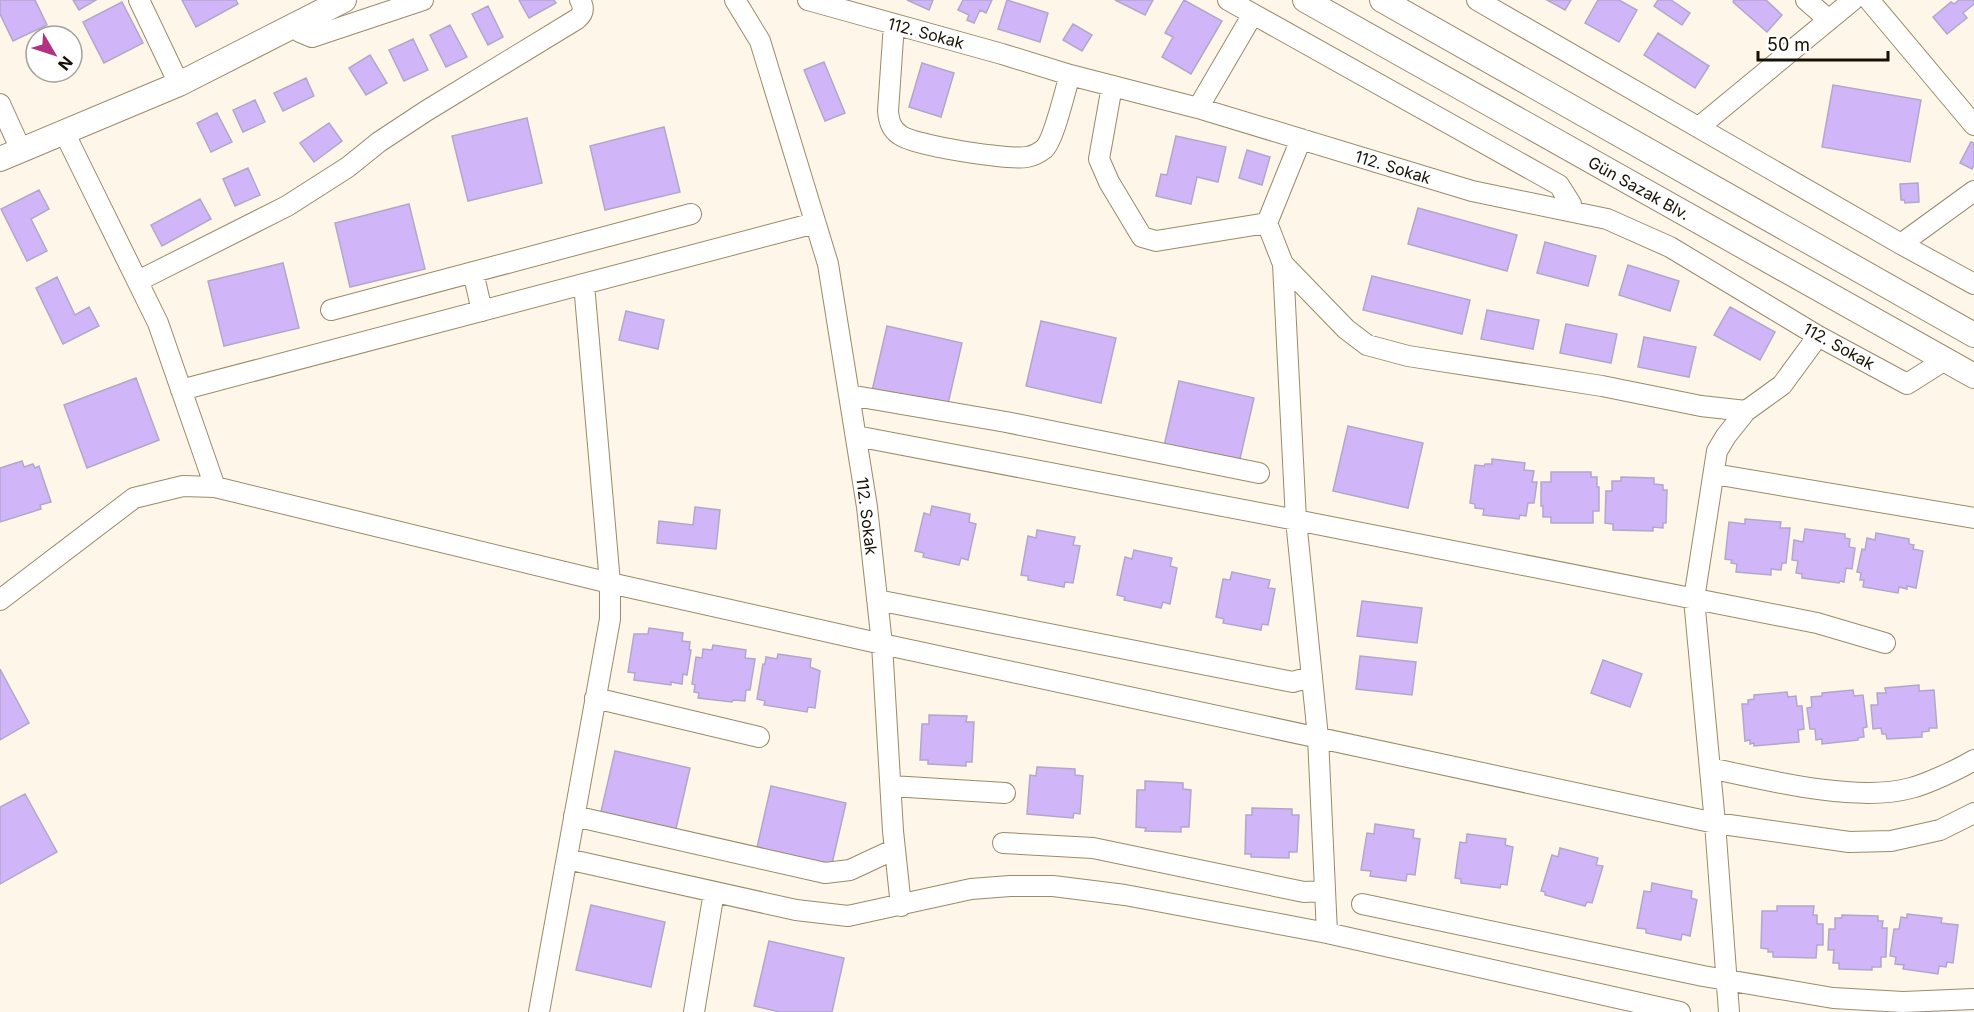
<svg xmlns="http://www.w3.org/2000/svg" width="1974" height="1012" viewBox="0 0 1974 1012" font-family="Inter,sans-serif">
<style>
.building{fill:#d0b6f9;stroke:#b3a7c9;stroke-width:1.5}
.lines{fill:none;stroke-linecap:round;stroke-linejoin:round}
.minor-casing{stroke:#9b8a6a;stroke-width:22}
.major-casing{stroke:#9b8a6a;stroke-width:26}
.minor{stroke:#fff;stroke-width:20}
.major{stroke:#fff;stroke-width:24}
.labels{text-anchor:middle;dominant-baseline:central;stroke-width:4.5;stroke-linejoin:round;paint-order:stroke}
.street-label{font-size:16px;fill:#171105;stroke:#fff}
</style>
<rect width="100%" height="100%" fill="#fef6e8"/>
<path class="building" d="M 0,0 L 35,0 L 47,25 L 13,41 L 0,14 Z
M 73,0 L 96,0 L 79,10 Z
M 182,0 L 236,0 L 238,4 L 196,27 Z
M 519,0 L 554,0 L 556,3 L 529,18 Z
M 907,0 L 933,0 L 929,10 Z
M 963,0 L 992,0 L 986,13 L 980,10 L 974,23 L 967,20 L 969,15 L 958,10 Z
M 1007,0 L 1048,13 L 1040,42 L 998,29 Z
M 1115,0 L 1153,0 L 1145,15 Z
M 1184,0 L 1222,21 L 1191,74 L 1162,57 L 1173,37 L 1165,33 Z
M 1547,0 L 1571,0 L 1565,10 Z
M 1598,0 L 1619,0 L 1637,10 L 1619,42 L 1585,23 Z
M 1658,0 L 1671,0 L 1690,13 L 1682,25 L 1654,6 Z
M 1734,0 L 1766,0 L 1782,15 L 1767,32 L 1733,2 Z
M 1959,0 L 1974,0 L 1974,4 L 1963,13 L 1967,18 L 1947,34 L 1933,17 L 1951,2 L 1954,4 Z
M 122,2 L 143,43 L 104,63 L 83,22 Z
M 488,6 L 503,37 L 488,45 L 472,14 Z
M 1073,24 L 1092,35 L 1082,51 L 1063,40 Z
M 450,25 L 467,57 L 446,67 L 430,35 Z
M 1658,33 L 1709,66 L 1695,88 L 1644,55 Z
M 413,39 L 428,70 L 404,81 L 389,50 Z
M 370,55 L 387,83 L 366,95 L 349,68 Z
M 824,62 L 845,113 L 825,121 L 804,70 Z
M 922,63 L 954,73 L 941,117 L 909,107 Z
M 306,78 L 314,96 L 283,111 L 274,93 Z
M 1833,85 L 1921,100 L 1910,162 L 1822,147 Z
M 255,100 L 265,122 L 243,132 L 233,110 Z
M 217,113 L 232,142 L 211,152 L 197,123 Z
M 527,118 L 542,183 L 468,201 L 452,136 Z
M 329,123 L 342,141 L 314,162 L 300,143 Z
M 664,127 L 680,192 L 605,210 L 590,146 Z
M 1176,136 L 1226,147 L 1218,182 L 1197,177 L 1191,204 L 1156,196 L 1161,174 L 1167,175 Z
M 1971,142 L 1974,143 L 1974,165 L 1972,169 L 1960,163 Z
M 1247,150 L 1270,157 L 1262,185 L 1239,178 Z
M 248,168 L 260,195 L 235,206 L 223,179 Z
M 1918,183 L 1919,202 L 1905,203 L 1904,200 L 1901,200 L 1900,184 Z
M 39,190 L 49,209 L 31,219 L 47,251 L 27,261 L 1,209 Z
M 200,199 L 211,219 L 162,246 L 151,225 Z
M 409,204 L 425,269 L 350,287 L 335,223 Z
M 1418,208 L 1517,235 L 1507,271 L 1408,244 Z
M 1545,242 L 1596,256 L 1588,286 L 1537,273 Z
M 283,263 L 299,328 L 224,346 L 208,281 Z
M 1628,265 L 1679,281 L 1670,311 L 1619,295 Z
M 1372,276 L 1470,300 L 1462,334 L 1363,310 Z
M 57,277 L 75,315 L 89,307 L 99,326 L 63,344 L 36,288 Z
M 1730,307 L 1775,332 L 1760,360 L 1714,335 Z
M 1487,310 L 1539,320 L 1533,349 L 1481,339 Z
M 626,311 L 664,320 L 658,349 L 619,340 Z
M 1041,321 L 1116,338 L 1101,403 L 1026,386 Z
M 1566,324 L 1617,334 L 1611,363 L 1560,353 Z
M 887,326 L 962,343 L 947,408 L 872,391 Z
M 1644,337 L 1696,347 L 1689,377 L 1638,367 Z
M 136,378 L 159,440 L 87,468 L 64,405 Z
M 1179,381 L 1254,398 L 1239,463 L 1164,446 Z
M 1348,426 L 1423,443 L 1408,508 L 1333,491 Z
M 1492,459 L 1525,463 L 1524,470 L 1534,471 L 1532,482 L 1537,482 L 1534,503 L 1528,503 L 1526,516 L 1520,515 L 1519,519 L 1483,515 L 1484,509 L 1475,508 L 1475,504 L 1470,503 L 1475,465 L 1484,466 L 1485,464 L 1492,464 Z
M 22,461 L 24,467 L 33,464 L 35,468 L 39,466 L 51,502 L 40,505 L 41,509 L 0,522 L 0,468 Z
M 1551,472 L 1591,472 L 1591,477 L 1597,477 L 1597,487 L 1599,487 L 1599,511 L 1593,511 L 1593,523 L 1551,523 L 1551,517 L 1543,517 L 1543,506 L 1541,506 L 1541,482 L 1551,482 Z
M 1621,477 L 1654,478 L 1654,484 L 1663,485 L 1663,490 L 1667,490 L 1666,523 L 1663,523 L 1663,528 L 1653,527 L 1653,531 L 1613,530 L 1613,524 L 1605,523 L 1606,491 L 1612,491 L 1612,481 L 1621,481 Z
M 932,506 L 970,514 L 969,522 L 976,524 L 968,560 L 961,558 L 959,565 L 923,557 L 924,553 L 915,551 L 924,513 L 930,515 Z
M 695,507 L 720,510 L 716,549 L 657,543 L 659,521 L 693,525 Z
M 1745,519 L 1781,522 L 1780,528 L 1790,528 L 1786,563 L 1782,563 L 1781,570 L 1771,569 L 1771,575 L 1736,572 L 1737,564 L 1731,563 L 1732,560 L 1725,559 L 1729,522 L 1745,524 Z
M 1805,529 L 1845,534 L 1845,538 L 1850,539 L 1849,547 L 1855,548 L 1852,569 L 1846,568 L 1844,582 L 1840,581 L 1839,583 L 1802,578 L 1802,574 L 1796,573 L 1798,561 L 1792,560 L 1794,540 L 1803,542 Z
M 1037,530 L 1075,537 L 1073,545 L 1080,546 L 1073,583 L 1065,582 L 1064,587 L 1028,580 L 1028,576 L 1021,575 L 1028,536 L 1036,538 Z
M 1876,533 L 1909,539 L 1909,544 L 1914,545 L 1913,549 L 1923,551 L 1916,588 L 1907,586 L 1907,589 L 1899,587 L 1898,593 L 1863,587 L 1864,580 L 1860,580 L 1861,573 L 1857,572 L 1862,549 L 1865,550 L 1867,538 L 1875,540 Z
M 1134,550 L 1172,558 L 1170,566 L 1177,568 L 1170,604 L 1163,602 L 1161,608 L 1124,600 L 1125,597 L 1117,595 L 1125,557 L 1132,559 Z
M 1232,572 L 1270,580 L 1268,588 L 1275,589 L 1268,625 L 1262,624 L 1261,630 L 1223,623 L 1224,619 L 1216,617 L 1223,579 L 1230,580 Z
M 1362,601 L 1422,608 L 1417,643 L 1357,636 Z
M 649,628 L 683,633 L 682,641 L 690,642 L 689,650 L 691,650 L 687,675 L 683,674 L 682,684 L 671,682 L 671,685 L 634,680 L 635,673 L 628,672 L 634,634 L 648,634 Z
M 713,645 L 746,650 L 745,658 L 755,659 L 750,690 L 746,690 L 745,701 L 733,700 L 732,702 L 698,698 L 699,693 L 694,692 L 695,685 L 692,684 L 696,657 L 702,658 L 703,649 L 712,650 Z
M 778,654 L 811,659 L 810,667 L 820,671 L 815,708 L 808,707 L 807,712 L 764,705 L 765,701 L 757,699 L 763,664 L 765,664 L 766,657 L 777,659 Z
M 1360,656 L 1416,662 L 1412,695 L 1356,689 Z
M 1603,660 L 1642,674 L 1630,707 L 1591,693 Z
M 0,669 L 29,723 L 0,740 Z
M 1919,685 L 1919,691 L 1934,690 L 1937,728 L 1929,728 L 1929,731 L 1922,732 L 1922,737 L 1887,739 L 1886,734 L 1882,734 L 1881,728 L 1873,729 L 1871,705 L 1878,705 L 1877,693 L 1886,693 L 1885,688 Z
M 1853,690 L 1854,696 L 1863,695 L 1867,727 L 1863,728 L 1864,737 L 1858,738 L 1858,740 L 1822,744 L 1822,739 L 1816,740 L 1815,729 L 1810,729 L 1807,708 L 1812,707 L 1811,697 L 1822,696 L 1822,693 Z
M 1787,692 L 1788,697 L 1796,696 L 1797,706 L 1802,706 L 1804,729 L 1798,730 L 1799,742 L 1754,746 L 1754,743 L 1750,744 L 1750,740 L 1745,741 L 1742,704 L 1748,704 L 1748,700 L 1754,699 L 1754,695 Z
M 929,715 L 967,716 L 966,722 L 974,722 L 972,762 L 966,762 L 966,766 L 928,764 L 928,760 L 920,760 L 922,724 L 929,724 Z
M 615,751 L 690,768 L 675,833 L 600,816 Z
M 1037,767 L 1075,769 L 1075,775 L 1083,776 L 1080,814 L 1074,813 L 1073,818 L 1027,814 L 1030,775 L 1036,776 Z
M 1145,781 L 1183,783 L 1183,789 L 1191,790 L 1189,827 L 1181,827 L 1181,832 L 1145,831 L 1146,828 L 1136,827 L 1137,790 L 1145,790 Z
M 771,786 L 846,803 L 831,868 L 756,852 Z
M 25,794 L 57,852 L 0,884 L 0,807 Z
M 1252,808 L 1292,809 L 1292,815 L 1299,815 L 1297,852 L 1289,852 L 1289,858 L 1251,857 L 1251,854 L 1245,854 L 1246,815 L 1252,815 Z
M 1375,824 L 1414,830 L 1413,838 L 1420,839 L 1415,875 L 1407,874 L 1406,881 L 1370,876 L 1371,871 L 1361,870 L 1367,833 L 1374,834 Z
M 1467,834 L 1506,839 L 1505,845 L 1513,847 L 1507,885 L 1501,884 L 1500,888 L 1461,883 L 1461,879 L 1455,878 L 1460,842 L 1466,843 Z
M 1560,848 L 1598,858 L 1596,865 L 1603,866 L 1592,903 L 1587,902 L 1585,906 L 1545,895 L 1545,892 L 1541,891 L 1552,855 L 1558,857 Z
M 1652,883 L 1692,891 L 1691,898 L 1697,900 L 1690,936 L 1682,934 L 1681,940 L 1646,933 L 1646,929 L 1637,928 L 1644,891 L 1651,892 Z
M 591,905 L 665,922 L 651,987 L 576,970 Z
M 1777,906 L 1814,906 L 1813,915 L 1817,915 L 1817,924 L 1823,924 L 1823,945 L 1817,945 L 1816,958 L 1773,957 L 1773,952 L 1768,952 L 1768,949 L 1761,948 L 1762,911 L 1777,911 Z
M 1907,914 L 1942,918 L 1941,923 L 1958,925 L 1953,963 L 1947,962 L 1946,967 L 1939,966 L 1938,974 L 1903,969 L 1904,965 L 1895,964 L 1896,957 L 1890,956 L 1894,929 L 1899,929 L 1901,917 L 1907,918 Z
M 1842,915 L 1878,916 L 1878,921 L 1883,921 L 1882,928 L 1887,928 L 1886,957 L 1881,957 L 1881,967 L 1872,967 L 1872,970 L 1839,969 L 1839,963 L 1833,963 L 1834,950 L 1828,950 L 1829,929 L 1835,929 L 1835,918 L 1842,918 Z
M 769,941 L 844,958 L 832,1012 L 780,1012 L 754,1006 Z"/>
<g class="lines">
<defs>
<path id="minor" d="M 139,0 L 179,84
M 735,0 L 760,41 L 828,264 L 867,507 L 882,644 L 893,831 L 901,906
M 808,0 L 1002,54 L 1070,75 L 1198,108 L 1472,191 L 1607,219 L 1670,247 L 1818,336 L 1907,384 L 1945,360
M 1228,0 L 1559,185 L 1571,204 L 1569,210
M 1477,0 L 1901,244 L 1974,284
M 1806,0 L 1829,20
M 1869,0 L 1974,125
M 894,24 L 888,111 C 889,121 891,129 900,135 C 915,146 1008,160 1027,157 C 1033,156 1039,153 1044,149 C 1054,140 1065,90 1070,75
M 293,26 L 300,32 L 312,37 L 423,0
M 1112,86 L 1099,159 L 1109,182 L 1142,237 L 1156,241 L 1267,223
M 0,104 L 21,150
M 1198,108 L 1253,14
M 1699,127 L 1853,0
M 64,132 L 158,323 L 215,487
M 1301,139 L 1267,223 L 1283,264 L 1346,329 L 1367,345 L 1408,356 L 1602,386 L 1701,406 L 1746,411 L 1782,385 L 1818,336
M 1901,244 L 1974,191
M 1283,264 L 1296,520 L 1318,737 L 1327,933
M 473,272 L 482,311
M 138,281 L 287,206 L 348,167 L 379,142 L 426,111 L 577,19 C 584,13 584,7 580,0
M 331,310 L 691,214
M 181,390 L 815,223
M 849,395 L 1006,422 L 1259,473
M 856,436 L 1296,520 L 1817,623 L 1885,643
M 1714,474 L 1974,518
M 0,600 L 134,498 L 183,486 L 215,487 L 610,583 L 882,644 L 1715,823 L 1849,842 L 1891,841 L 1940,830 L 1974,813
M 877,600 L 1293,682 L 1312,676
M 595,698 L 759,737
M 1710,768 C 1766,780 1856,803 1911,788 C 1927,784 1959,769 1974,760
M 891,786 L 1005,793
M 574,816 L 825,873 L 850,870 L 895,849
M 1003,843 L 1093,848 L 1304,892 L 1325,891
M 567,859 L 796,910 L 848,916 L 971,889 L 1010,886 L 1053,886 L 1125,895 L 1327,933 L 1680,1012
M 1362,904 L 1703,976 L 1833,998 L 1903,1002 L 1974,999
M 539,1012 L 610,619 L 610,583 L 584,284
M 694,1012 L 714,892
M 1729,1012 L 1715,823 L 1694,599 L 1717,451 L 1726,436 L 1746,411"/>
<path id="major" d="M 1305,0 L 1974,376
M 1382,0 L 1974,335
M 0,159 L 179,84 L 344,0"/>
</defs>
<use href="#minor" class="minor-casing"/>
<use href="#major" class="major-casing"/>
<use href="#minor" class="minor"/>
<use href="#major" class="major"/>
</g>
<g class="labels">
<g class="street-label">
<text transform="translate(926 33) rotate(15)">112. Sokak</text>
<text transform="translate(1393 167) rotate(17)">112. Sokak</text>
<text transform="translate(1639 188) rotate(29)">Gün Sazak Blv.</text>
<text transform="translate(1839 346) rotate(29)">112. Sokak</text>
<text transform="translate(867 516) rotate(83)">112. Sokak</text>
</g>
</g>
<g transform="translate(54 54) rotate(129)"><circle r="28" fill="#ffffff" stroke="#a2a09b" stroke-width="1.5"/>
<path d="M0-4.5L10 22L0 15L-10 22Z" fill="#b03281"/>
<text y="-9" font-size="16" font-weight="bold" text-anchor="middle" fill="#171105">N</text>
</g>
<path d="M1758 51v9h130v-9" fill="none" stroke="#171105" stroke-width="3"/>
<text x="1767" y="51" font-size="18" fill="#171105" stroke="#ffffff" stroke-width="4.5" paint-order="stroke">50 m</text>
</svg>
